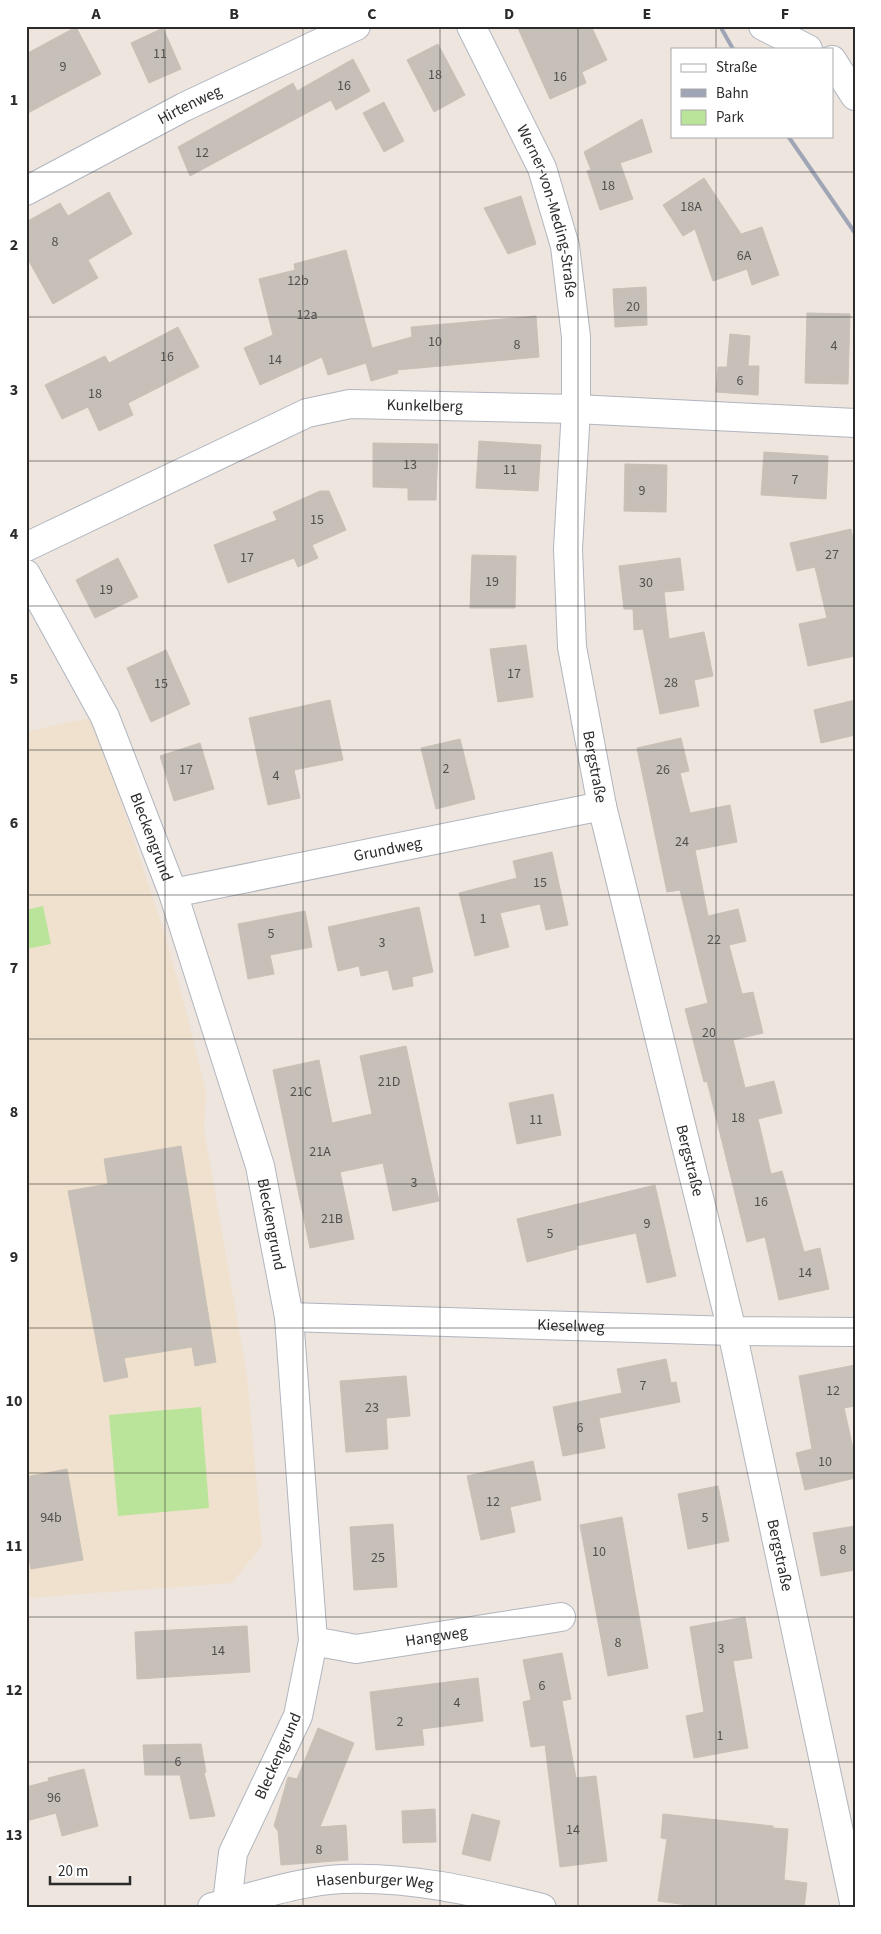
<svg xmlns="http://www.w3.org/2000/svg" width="881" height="1934" viewBox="0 0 881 1934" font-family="'Source Sans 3',sans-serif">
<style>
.education{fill:#efe1cd}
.green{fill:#bae499}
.building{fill:#c6c0b9;stroke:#c9c1b7}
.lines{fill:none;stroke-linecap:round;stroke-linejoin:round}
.minor-casing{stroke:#b1b5bf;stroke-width:30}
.minor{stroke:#fff;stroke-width:28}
.rail{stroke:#a0a5b6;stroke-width:4}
.grid{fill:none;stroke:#2b2b2b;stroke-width:1;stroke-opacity:0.55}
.labels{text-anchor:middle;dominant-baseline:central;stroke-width:4;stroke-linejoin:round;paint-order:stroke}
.number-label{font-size:14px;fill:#52504e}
.street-label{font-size:16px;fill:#2b2b2b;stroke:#fff}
.neatline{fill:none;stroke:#2b2b2b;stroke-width:2}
.grid-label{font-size:16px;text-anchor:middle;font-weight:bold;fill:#2b2b2b}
</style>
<rect width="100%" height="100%" fill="#ede5de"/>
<path class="education" d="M 94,717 L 166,939 L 187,1014 L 206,1091 L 204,1130 L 247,1376 L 262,1545 L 232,1583 L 26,1598 L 26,732 Z"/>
<path class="green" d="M 43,906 L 51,944 L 26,949 L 26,910 Z
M 201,1407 L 209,1508 L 118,1516 L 109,1415 Z"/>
<path class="building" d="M 517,26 L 591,26 L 607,60 L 582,72 L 586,83 L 550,99 Z
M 76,27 L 101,74 L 26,114 L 26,54 Z
M 163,28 L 181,69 L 149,83 L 131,43 Z
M 438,44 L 465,95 L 434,112 L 407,60 Z
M 353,59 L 370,91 L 336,110 L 331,100 L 190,176 L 178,147 L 293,83 L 297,91 Z
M 384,102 L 404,141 L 384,152 L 363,113 Z
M 642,119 L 652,152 L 620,163 L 633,199 L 600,210 L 587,171 L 591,170 L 584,152 Z
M 704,178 L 741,234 L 762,227 L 779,275 L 752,285 L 747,269 L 713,281 L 695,229 L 683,236 L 663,205 Z
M 109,192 L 132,234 L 88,260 L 98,278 L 53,304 L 26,256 L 26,222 L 60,203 L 68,216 Z
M 521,196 L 536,244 L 508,254 L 484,208 Z
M 346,250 L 372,348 L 412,337 L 411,327 L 536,316 L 539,357 L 397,370 L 398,373 L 371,381 L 366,363 L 328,375 L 322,357 L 260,385 L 244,348 L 273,335 L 259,279 L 295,270 L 294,264 Z
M 646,287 L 647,325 L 615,327 L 613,289 Z
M 807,313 L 850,314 L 848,384 L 805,383 Z
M 178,327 L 199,367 L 128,403 L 133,415 L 99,431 L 88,407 L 62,419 L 45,385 L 105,356 L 109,363 Z
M 730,334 L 750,336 L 748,366 L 759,366 L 758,395 L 716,392 L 718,367 L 727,367 Z
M 479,441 L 541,445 L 538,491 L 476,488 Z
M 373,443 L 438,444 L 436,500 L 408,500 L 408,488 L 373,487 Z
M 764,452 L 828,456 L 826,499 L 761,495 Z
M 625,464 L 667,465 L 666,512 L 624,511 Z
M 320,491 L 329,491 L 346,530 L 312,545 L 318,558 L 298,567 L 294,558 L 228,583 L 214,545 L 277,520 L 273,512 Z
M 851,529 L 855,547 L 855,656 L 808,666 L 799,624 L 827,618 L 815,567 L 797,571 L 790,543 Z
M 472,555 L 516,556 L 515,608 L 470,608 Z
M 118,558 L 138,597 L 95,618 L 76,580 Z
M 680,558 L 684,590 L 664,592 L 669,639 L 704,632 L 713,676 L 694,680 L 699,706 L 660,714 L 643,629 L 634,630 L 633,609 L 624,609 L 619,566 Z
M 526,645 L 533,697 L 498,702 L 490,649 Z
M 166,650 L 190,704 L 151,722 L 127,668 Z
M 330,700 L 343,760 L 294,770 L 300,798 L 268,805 L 249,718 Z
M 855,700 L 855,735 L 821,743 L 814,710 Z
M 681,738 L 689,771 L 680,773 L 690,813 L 730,805 L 737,842 L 695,850 L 708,916 L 738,909 L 746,941 L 729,945 L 742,994 L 753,992 L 763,1033 L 733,1040 L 745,1088 L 774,1081 L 782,1113 L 758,1119 L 771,1174 L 782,1171 L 804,1252 L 820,1248 L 829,1289 L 779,1300 L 765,1237 L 747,1242 L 707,1081 L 704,1082 L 685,1009 L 708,1003 L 680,890 L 667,892 L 637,748 Z
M 460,739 L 475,799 L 436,809 L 421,748 Z
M 200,743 L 214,789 L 174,801 L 160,756 Z
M 552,852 L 568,925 L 546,930 L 540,904 L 500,913 L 509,947 L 475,956 L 459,893 L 517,878 L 513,861 Z
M 419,907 L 433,972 L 412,977 L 413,986 L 393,990 L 388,970 L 361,976 L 359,966 L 338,971 L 328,927 Z
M 305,911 L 312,947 L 270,955 L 274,974 L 248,979 L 238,924 Z
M 406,1046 L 439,1201 L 393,1211 L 383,1163 L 340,1172 L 354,1239 L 310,1248 L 273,1070 L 319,1060 L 332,1123 L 372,1114 L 360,1056 Z
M 553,1094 L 561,1135 L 517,1144 L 509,1103 Z
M 181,1146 L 216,1362 L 195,1366 L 192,1347 L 124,1358 L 128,1377 L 104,1382 L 68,1191 L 108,1184 L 104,1159 Z
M 655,1185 L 676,1276 L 647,1283 L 636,1233 L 576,1246 L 577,1249 L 527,1262 L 517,1219 Z
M 666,1359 L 671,1383 L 676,1382 L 680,1402 L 599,1418 L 605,1448 L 563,1456 L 553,1407 L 622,1393 L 617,1369 Z
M 855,1365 L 855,1406 L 844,1408 L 855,1457 L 855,1478 L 805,1490 L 796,1453 L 812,1449 L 799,1376 Z
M 406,1376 L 410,1416 L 386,1418 L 388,1449 L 346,1452 L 340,1381 Z
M 533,1461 L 541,1500 L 510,1507 L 515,1532 L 481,1540 L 467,1476 Z
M 67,1469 L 83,1560 L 31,1569 L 29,1559 L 26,1559 L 26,1477 Z
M 718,1486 L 729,1541 L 688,1549 L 678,1494 Z
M 622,1517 L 648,1668 L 608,1676 L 580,1525 Z
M 393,1524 L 397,1587 L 354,1590 L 350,1527 Z
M 855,1526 L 855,1570 L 821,1576 L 813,1533 Z
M 745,1617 L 752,1658 L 733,1661 L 748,1748 L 694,1758 L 686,1716 L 704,1712 L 690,1627 Z
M 247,1626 L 250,1672 L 137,1679 L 135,1632 Z
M 562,1653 L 571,1699 L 562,1701 L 576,1778 L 596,1776 L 607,1861 L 560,1867 L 545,1745 L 531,1747 L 523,1702 L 531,1700 L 523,1660 Z
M 478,1678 L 483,1721 L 422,1729 L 424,1745 L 376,1750 L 370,1692 Z
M 318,1728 L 354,1743 L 320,1827 L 346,1825 L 348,1860 L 281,1865 L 278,1831 L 274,1826 L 288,1777 L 297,1779 Z
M 201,1744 L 206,1772 L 204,1773 L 215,1816 L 190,1819 L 180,1775 L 145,1775 L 143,1745 Z
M 84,1769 L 98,1826 L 62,1836 L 56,1813 L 26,1821 L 26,1787 L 49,1781 L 48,1778 Z
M 435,1809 L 436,1842 L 403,1843 L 402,1811 Z
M 472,1814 L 500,1821 L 490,1861 L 462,1854 Z
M 663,1814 L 773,1826 L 773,1828 L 788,1829 L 784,1880 L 807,1883 L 804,1908 L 710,1908 L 658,1901 L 667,1839 L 661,1838 Z"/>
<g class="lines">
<defs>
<g id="minor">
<path id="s1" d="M 471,26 L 542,168 L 565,246 L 576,337 L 576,409 L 568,549 L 572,647 L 602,806 L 732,1331 L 855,1907"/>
<path d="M 763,26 L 808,49"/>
<path d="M 832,60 L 855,96"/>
<path id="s2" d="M 26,191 L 184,107 L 356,26"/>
<path id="s3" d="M 26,547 L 307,413 L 350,404 L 576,409 L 855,423"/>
<path id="s4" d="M 26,574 L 105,717 L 173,893 L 260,1166 L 289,1317 L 313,1641 L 298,1716 L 233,1853 L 227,1903"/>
<path id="s5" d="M 173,893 L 602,806"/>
<path id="s6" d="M 289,1317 L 732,1331 L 855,1332"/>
<path id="s7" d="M 313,1641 L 356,1649 L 561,1617"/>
<path id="s8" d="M 212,1907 C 254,1897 299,1881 342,1879 C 411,1876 476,1892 542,1908"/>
</g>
</defs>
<use href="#minor" class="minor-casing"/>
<use href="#minor" class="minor"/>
<path class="rail" d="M 720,26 L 733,49
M 788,136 L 855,233"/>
</g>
<path class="grid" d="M 165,26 L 165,1908M 303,26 L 303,1908M 440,26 L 440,1908M 578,26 L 578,1908M 716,26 L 716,49M 716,136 L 716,1908M 26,172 L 855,172M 26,317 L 855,317M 26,461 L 855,461M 26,606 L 855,606M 26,750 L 855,750M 26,895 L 855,895M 26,1039 L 855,1039M 26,1184 L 855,1184M 26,1328 L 855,1328M 26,1473 L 855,1473M 26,1617 L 855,1617M 26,1762 L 855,1762"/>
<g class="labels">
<g class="number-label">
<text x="160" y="54">11</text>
<text x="63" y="67">9</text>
<text x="435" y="75">18</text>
<text x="560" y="77">16</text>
<text x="344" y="86">16</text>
<text x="202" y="153">12</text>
<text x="608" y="186">18</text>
<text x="691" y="207">18A</text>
<text x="55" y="242">8</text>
<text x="744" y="256">6A</text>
<text x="298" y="281">12b</text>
<text x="633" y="307">20</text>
<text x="307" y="315">12a</text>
<text x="435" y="342">10</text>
<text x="517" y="345">8</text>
<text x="834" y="346">4</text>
<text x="167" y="357">16</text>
<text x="275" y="360">14</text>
<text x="740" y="381">6</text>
<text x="95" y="394">18</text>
<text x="410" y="465">13</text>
<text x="510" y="470">11</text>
<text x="795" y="480">7</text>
<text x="642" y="491">9</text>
<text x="317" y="520">15</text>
<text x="832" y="555">27</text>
<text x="247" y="558">17</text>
<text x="492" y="582">19</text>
<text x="646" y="583">30</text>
<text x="106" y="590">19</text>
<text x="514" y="674">17</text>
<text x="671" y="683">28</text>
<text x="161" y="684">15</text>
<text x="446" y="769">2</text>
<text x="186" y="770">17</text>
<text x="663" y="770">26</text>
<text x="276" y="776">4</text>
<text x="682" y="842">24</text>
<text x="540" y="883">15</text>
<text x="483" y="919">1</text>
<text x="271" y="934">5</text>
<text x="714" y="940">22</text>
<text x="382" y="943">3</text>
<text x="709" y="1033">20</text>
<text x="389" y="1082">21D</text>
<text x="301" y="1092">21C</text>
<text x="738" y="1118">18</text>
<text x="536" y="1120">11</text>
<text x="320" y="1152">21A</text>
<text x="414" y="1183">3</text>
<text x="761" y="1202">16</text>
<text x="332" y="1219">21B</text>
<text x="647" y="1224">9</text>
<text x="550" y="1234">5</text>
<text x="805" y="1273">14</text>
<text x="643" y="1386">7</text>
<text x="833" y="1391">12</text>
<text x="372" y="1408">23</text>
<text x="580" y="1428">6</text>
<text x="825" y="1462">10</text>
<text x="493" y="1502">12</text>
<text x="51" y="1518">94b</text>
<text x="705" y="1518">5</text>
<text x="843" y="1550">8</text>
<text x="599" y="1552">10</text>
<text x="378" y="1558">25</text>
<text x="618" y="1643">8</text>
<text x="721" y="1649">3</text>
<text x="218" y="1651">14</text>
<text x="542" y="1686">6</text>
<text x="457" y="1703">4</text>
<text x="400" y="1722">2</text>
<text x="720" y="1736">1</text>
<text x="178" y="1762">6</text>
<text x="54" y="1798">96</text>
<text x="573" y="1830">14</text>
<text x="319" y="1850">8</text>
</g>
<g class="street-label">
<text stroke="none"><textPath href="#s2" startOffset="185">Hirtenweg</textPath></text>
<text stroke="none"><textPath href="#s1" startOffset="202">Werner-von-Meding-Straße</textPath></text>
<text stroke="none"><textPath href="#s3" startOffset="430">Kunkelberg</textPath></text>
<text stroke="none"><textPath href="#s1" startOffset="764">Bergstraße</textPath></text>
<text stroke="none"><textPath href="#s4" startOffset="292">Bleckengrund</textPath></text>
<text stroke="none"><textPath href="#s5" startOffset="219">Grundweg</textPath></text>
<text stroke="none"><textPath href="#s1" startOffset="1169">Bergstraße</textPath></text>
<text stroke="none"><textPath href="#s4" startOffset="698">Bleckengrund</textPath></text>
<text stroke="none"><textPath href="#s6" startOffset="282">Kieselweg</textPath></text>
<text stroke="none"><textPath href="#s1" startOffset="1574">Bergstraße</textPath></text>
<text stroke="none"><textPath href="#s7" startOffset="125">Hangweg</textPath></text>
<text transform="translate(278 1756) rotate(-66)">Bleckengrund</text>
<text stroke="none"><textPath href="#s8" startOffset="166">Hasenburger Weg</textPath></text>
</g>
</g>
<rect width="881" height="1934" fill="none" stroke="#ffffff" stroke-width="55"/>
<rect x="671" y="48" width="162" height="90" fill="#ffffff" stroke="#aaaaaa"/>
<rect x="681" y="64" width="25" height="8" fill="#ffffff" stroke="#aaaaaa"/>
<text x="716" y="72" font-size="15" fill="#2b2b2b">Straße</text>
<rect x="681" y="89" width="25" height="8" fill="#a0a5b6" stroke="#aaaaaa"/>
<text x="716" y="98" font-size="15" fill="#2b2b2b">Bahn</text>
<rect x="681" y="110" width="25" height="15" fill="#bae499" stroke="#aaaaaa"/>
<text x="716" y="122" font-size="15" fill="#2b2b2b">Park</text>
<path d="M50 1876v8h80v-8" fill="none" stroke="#2b2b2b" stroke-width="2.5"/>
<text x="58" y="1876" font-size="15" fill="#2b2b2b" stroke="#ffffff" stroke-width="4" paint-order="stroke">20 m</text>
<rect x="28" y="28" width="826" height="1878" class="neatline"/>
<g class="grid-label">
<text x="96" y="19">A</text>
<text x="234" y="19">B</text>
<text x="372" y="19">C</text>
<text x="509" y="19">D</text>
<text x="647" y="19">E</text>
<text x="785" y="19">F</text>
<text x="14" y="105">1</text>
<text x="14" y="250">2</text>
<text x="14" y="395">3</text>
<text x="14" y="539">4</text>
<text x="14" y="684">5</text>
<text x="14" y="828">6</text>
<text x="14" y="973">7</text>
<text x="14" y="1117">8</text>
<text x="14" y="1262">9</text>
<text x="14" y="1406">10</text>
<text x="14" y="1551">11</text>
<text x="14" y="1695">12</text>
<text x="14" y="1840">13</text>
</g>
</svg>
